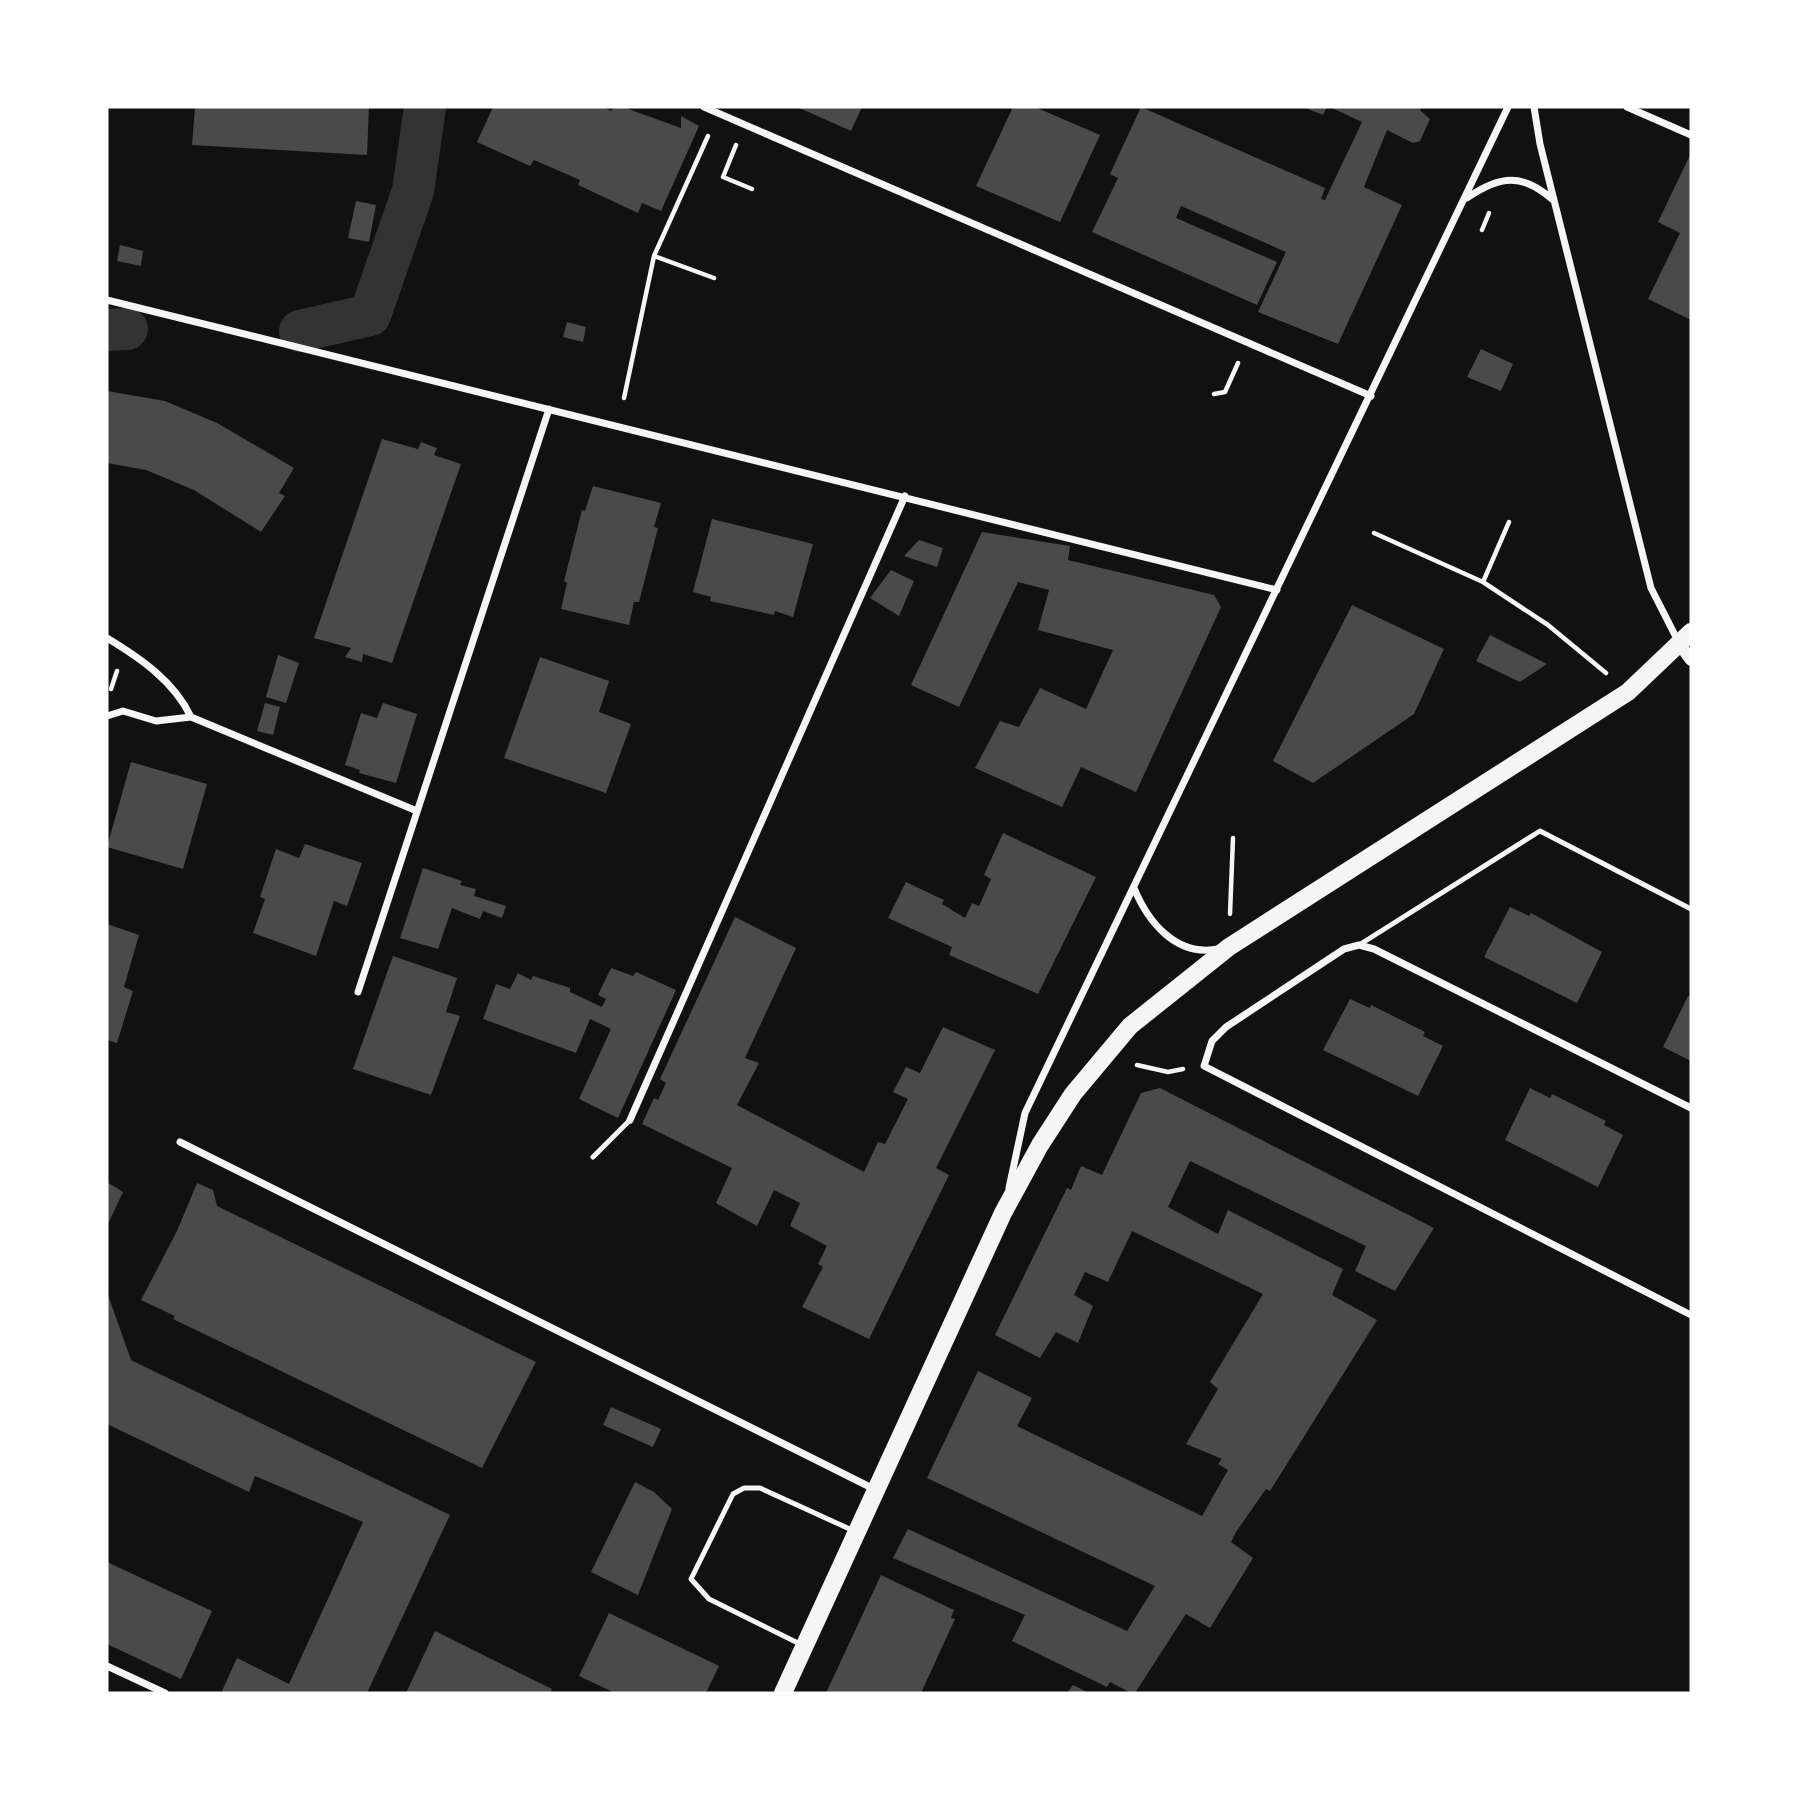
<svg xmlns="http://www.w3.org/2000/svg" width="1798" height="1800" viewBox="0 0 1798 1800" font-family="'IBM Plex Sans',sans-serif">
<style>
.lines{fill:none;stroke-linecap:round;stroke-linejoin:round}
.canal{stroke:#333;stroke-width:42}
.building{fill:#4a4a4a}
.path{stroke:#f5f5f5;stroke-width:4.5}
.service{stroke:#f5f5f5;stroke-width:5}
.minor{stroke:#f5f5f5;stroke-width:7}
.tertiary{stroke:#f5f5f5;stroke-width:12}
.primary{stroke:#f5f5f5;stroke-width:18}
</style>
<rect width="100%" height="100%" fill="#111"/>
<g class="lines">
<path class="canal" d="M 107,330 L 127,329
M 300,331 L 370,315 L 413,191 L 425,107"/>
</g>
<path class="building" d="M 195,107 L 369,107 L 367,155 L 192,145 Z
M 493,107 L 604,107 L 611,111 L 614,107 L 623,107 L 681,128 L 681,116 L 699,126 L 661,211 L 642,203 L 638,213 L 578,185 L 580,180 L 534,160 L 530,166 L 477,142 Z
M 797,107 L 862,107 L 851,131 Z
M 1013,107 L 1035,107 L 1100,135 L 1060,222 L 976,186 Z
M 1141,107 L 1325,188 L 1321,199 L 1325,200 L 1362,122 L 1330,107 L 1422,107 L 1420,110 L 1430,119 L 1420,141 L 1413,143 L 1387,130 L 1364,187 L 1402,205 L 1338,344 L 1258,312 L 1286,252 L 1181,206 L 1176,218 L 1277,262 L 1257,305 L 1092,232 L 1118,178 L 1110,174 Z
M 1303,107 L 1327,107 L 1323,115 Z
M 1691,153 L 1691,320 L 1648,299 L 1680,233 L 1658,222 Z
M 356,201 L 376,205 L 369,242 L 348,238 Z
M 120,245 L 143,251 L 141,266 L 117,261 Z
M 567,322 L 586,327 L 583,342 L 563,337 Z
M 1481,349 L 1513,364 L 1501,391 L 1467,377 Z
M 107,391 L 165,401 L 217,423 L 294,468 L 279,493 L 285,496 L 261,532 L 194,490 L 146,470 L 107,463 Z
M 382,439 L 418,449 L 421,442 L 437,448 L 434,455 L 461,464 L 392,663 L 363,654 L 362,662 L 345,657 L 351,648 L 314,638 Z
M 593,486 L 661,503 L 654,527 L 658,528 L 639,602 L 634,602 L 629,625 L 561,609 L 567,583 L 564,581 L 582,510 L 585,511 Z
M 712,519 L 813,544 L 793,617 L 775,611 L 774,615 L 710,601 L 711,597 L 693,592 Z
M 982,532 L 1070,546 L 1068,560 L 1214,595 L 1221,607 L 1136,792 L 1081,767 L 1062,807 L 975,768 L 1000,721 L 1019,727 L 1040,688 L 1086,709 L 1113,650 L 1038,630 L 1049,590 L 1018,582 L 959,707 L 911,685 Z
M 919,540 L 943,548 L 937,567 L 904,556 Z
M 891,570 L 914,581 L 899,616 L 870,598 Z
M 1352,605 L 1444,649 L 1414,714 L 1313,783 L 1273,761 Z
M 1490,635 L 1547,664 L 1520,682 L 1476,661 Z
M 278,655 L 299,663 L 286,703 L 266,697 Z
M 540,657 L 609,681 L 599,712 L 631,724 L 606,793 L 504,758 Z
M 265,703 L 280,707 L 273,735 L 257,731 Z
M 383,703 L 417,714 L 396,783 L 359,773 L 360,770 L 345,765 L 361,713 L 377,718 Z
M 131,762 L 207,784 L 183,869 L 107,847 Z
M 1003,833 L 1096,877 L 1038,994 L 949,955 L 952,947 L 888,918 L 906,882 L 944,900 L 942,904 L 965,918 L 972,903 L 979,906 L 991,879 L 984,875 Z
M 305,844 L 362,863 L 347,906 L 334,901 L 316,956 L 253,933 L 265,899 L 260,897 L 276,849 L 299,858 Z
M 423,868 L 462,881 L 460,885 L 476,889 L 474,896 L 506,906 L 502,918 L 483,911 L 480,919 L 452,908 L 438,949 L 400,938 Z
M 1510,907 L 1529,916 L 1531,913 L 1602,952 L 1577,1003 L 1484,957 Z
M 735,917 L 796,948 L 745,1058 L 759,1063 L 737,1105 L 864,1172 L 878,1142 L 885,1144 L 908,1099 L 893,1092 L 906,1067 L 920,1073 L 943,1027 L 995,1050 L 936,1168 L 949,1175 L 869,1339 L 802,1307 L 823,1267 L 818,1264 L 827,1246 L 790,1226 L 800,1203 L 774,1190 L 757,1226 L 716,1203 L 732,1168 L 642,1124 L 654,1098 L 658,1100 L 666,1083 L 660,1079 Z
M 107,924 L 139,935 L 124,987 L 133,991 L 117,1043 L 107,1040 Z
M 393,956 L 457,978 L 446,1012 L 460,1016 L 431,1095 L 353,1069 Z
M 611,968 L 633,976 L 636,972 L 676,990 L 618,1118 L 579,1099 L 611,1029 L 590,1019 L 576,1053 L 483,1019 L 496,984 L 510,989 L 518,973 L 531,980 L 533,976 L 570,988 L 570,992 L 602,1007 L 606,999 L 598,995 Z
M 1688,996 L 1691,997 L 1691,1061 L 1663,1047 Z
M 1350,999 L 1370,1008 L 1371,1005 L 1425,1032 L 1423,1036 L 1443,1046 L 1418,1096 L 1323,1050 Z
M 1160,1088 L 1434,1228 L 1395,1291 L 1355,1271 L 1366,1246 L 1190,1161 L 1168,1207 L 1218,1234 L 1228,1210 L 1343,1269 L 1332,1295 L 1377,1320 L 1270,1491 L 1266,1489 L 1236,1532 L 1231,1542 L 1253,1558 L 1210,1628 L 1186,1614 L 1135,1693 L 1131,1693 L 1110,1682 L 1107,1687 L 1012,1641 L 1025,1615 L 893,1558 L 908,1529 L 1127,1631 L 1155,1586 L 927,1478 L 978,1371 L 1032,1398 L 1017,1426 L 1202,1516 L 1228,1470 L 1218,1464 L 1222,1459 L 1186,1444 L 1218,1389 L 1210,1382 L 1263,1294 L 1132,1231 L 1108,1282 L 1085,1272 L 1074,1295 L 1093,1306 L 1078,1343 L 1056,1332 L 1040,1358 L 995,1335 L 1067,1188 L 1071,1190 L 1081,1166 L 1102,1175 L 1141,1093 Z
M 1530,1088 L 1550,1098 L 1552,1094 L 1606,1121 L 1604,1125 L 1623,1135 L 1598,1187 L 1505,1140 Z
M 107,1182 L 123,1192 L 107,1226 Z
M 197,1183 L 213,1190 L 217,1206 L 536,1362 L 482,1468 L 173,1319 L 175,1316 L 141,1300 L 177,1231 Z
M 107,1292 L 131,1360 L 450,1515 L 367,1693 L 221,1693 L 237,1658 L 289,1684 L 363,1522 L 255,1476 L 249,1492 L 107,1424 Z
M 611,1407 L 661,1429 L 653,1447 L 603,1425 Z
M 635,1482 L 654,1492 L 672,1509 L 638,1595 L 591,1572 Z
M 107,1562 L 212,1611 L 181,1679 L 107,1644 Z
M 881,1575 L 954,1610 L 951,1618 L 955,1619 L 921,1693 L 826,1693 Z
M 609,1613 L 719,1666 L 706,1693 L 615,1693 L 579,1676 Z
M 435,1631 L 552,1689 L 550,1693 L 406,1693 Z
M 1073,1685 L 1089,1693 L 1067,1693 Z"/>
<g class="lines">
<path class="path" d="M 736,145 L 723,177 L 752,189
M 1482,230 L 1489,213
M 654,256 L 714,278
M 1214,394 L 1225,392 L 1238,363
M 624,398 L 654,256 L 708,136
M 1374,533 L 1483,582 L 1509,522
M 1483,582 L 1548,625 L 1606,673
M 111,689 L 117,671
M 1230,914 L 1233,838
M 1137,1065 L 1168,1072 L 1183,1069"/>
<path class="service" d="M 1359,945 L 1540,831 L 1691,909
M 593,1157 L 630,1120
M 802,1645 L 709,1599 L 691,1579 L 733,1494 L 744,1488 L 760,1488 L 854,1531"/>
<path class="minor" d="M 704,107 L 1371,396
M 1534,107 L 1540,144 L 1651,588 L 1678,641
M 1627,107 L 1691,135
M 1467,198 C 1500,175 1523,173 1553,200
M 107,300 L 1277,590
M 107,638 C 140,658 174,681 191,717
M 107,716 L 123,711 L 156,721 L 191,717 L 417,811
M 1134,888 C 1148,922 1176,957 1218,949
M 358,992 L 549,409
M 1691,1108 L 1374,949 L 1359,945 L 1344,949 L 1226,1027 L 1212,1041 L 1204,1066 L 1691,1315
M 630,1120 L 905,496
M 180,1142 L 874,1489
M 1009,1188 L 1025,1113 L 1508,107
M 107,1666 L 165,1693"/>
<path class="tertiary" d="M 1680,645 L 1691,660"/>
<path class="primary" d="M 783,1693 L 1003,1213 L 1040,1145 L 1073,1094 L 1130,1026 L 1229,947 L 1628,692 L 1691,632"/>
</g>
<rect width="1798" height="1800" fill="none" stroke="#ffffff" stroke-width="217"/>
</svg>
